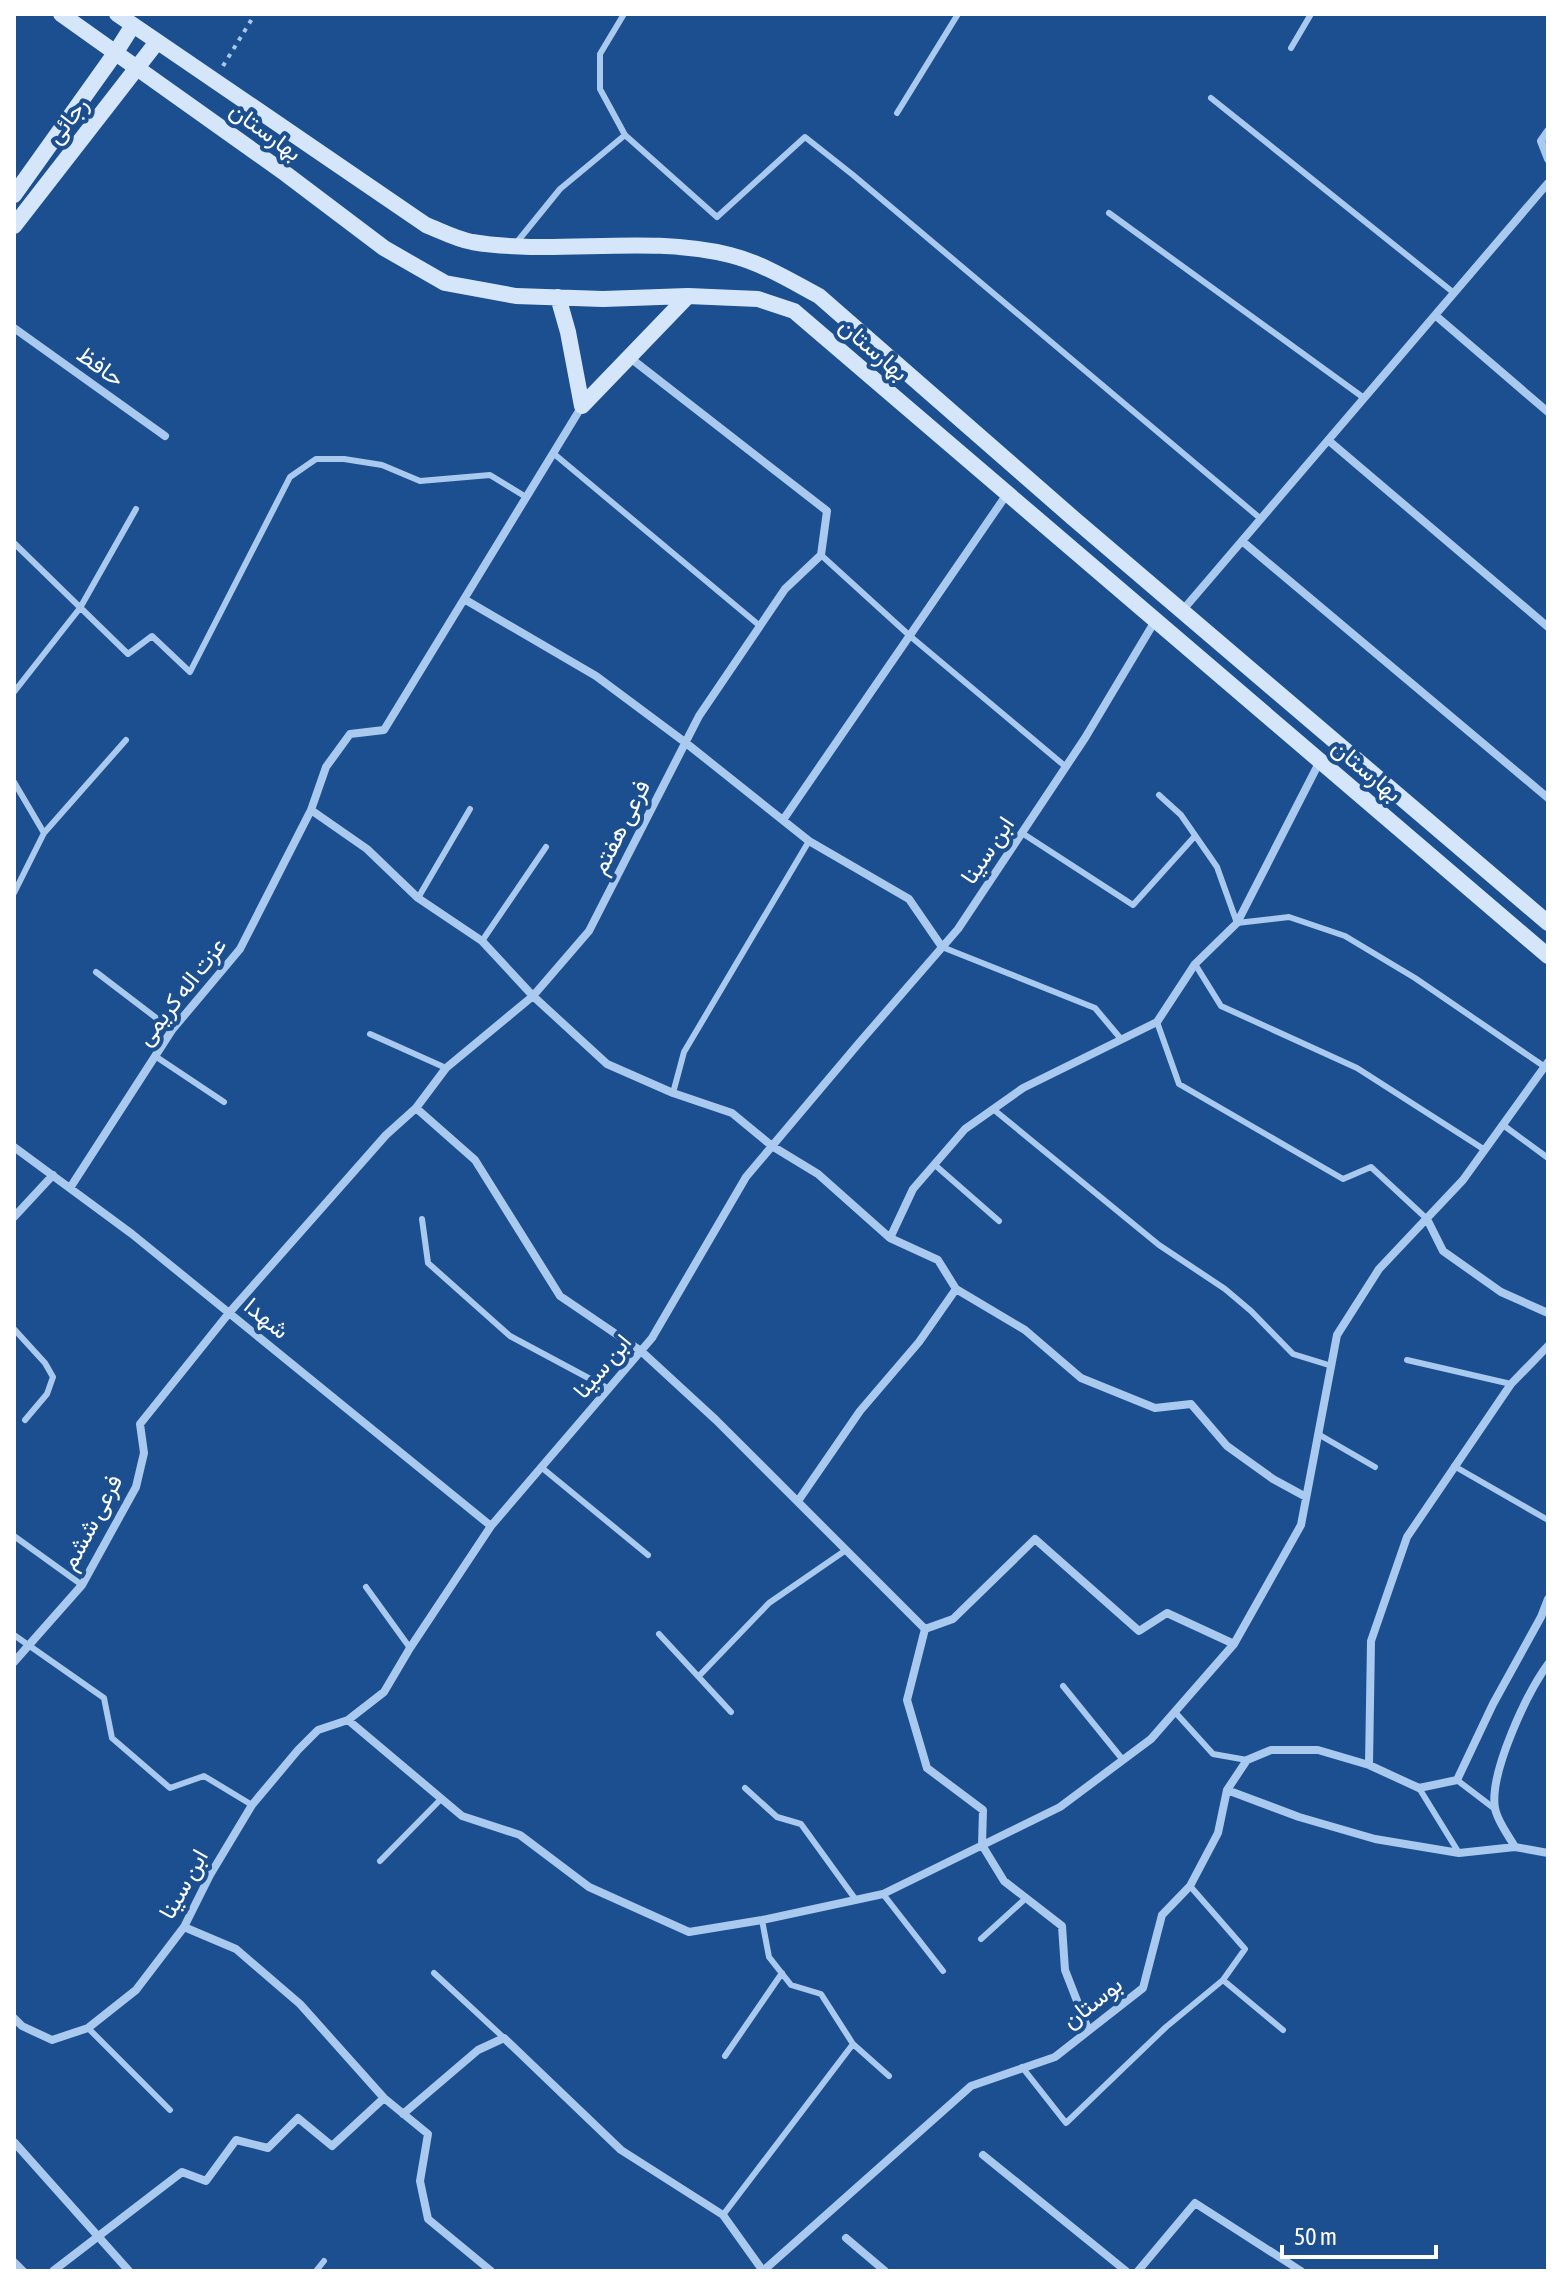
<svg xmlns="http://www.w3.org/2000/svg" width="1562" height="2285" viewBox="0 0 1562 2285" font-family="'Asap Condensed',Vazirmatn,sans-serif">
<style>
.lines{fill:none;stroke-linecap:round;stroke-linejoin:round}
.path{stroke:#a9c9ee;stroke-width:4;stroke-dasharray:4 6;stroke-linecap:butt}
.lane{stroke:#a9c9ee;stroke-width:6}
.street{stroke:#a9c9ee;stroke-width:8}
.secondary{stroke:#d6e6fa;stroke-width:16}
.labels{text-anchor:middle;dominant-baseline:central;stroke-width:8;stroke-linejoin:round;paint-order:stroke}
.street-label{font-size:24px;fill:#fff;stroke:#1b4f8f}
</style>
<rect width="100%" height="100%" fill="#1b4f8f"/>
<g class="lines">
<path class="path" d="M 223,66 L 255,14"/>
<path class="lane" d="M 624,14 L 600,54 L 600,89 L 625,135
M 1291,48 L 1311,14
M 1211,98 L 1454,293
M 897,113 L 958,14
M 1109,213 L 1364,398
M 517,242 L 560,189 L 625,135 L 717,217 L 805,137 L 853,175 L 1261,519
M 553,453 L 760,626
M 14,543 L 128,654 L 152,636 L 190,672 L 290,477 L 316,459 L 344,459 L 382,465 L 420,481 L 490,475 L 526,497
M 821,555 L 910,636 L 1066,767
M 14,692 L 80,608 L 136,509
M 14,782 L 44,833
M 1159,795 L 1181,815 L 1217,867 L 1237,923 L 1289,917 L 1345,936 L 1415,978 L 1545,1067
M 1022,833 L 1133,905 L 1195,836
M 14,893 L 44,833 L 126,740
M 418,898 L 470,809
M 482,941 L 546,847
M 942,947 L 1095,1008 L 1121,1039
M 1195,964 L 1221,1006 L 1357,1068 L 1485,1150
M 96,972 L 172,1030
M 1157,1022 L 1179,1084 L 1343,1179 L 1371,1167 L 1427,1219
M 370,1034 L 446,1068
M 155,1056 L 224,1102
M 673,1093 L 684,1052 L 809,841
M 993,1109 L 1159,1245 L 1225,1289 L 1251,1311 L 1293,1354 L 1332,1366
M 1503,1125 L 1548,1158
M 935,1165 L 999,1221
M 422,1219 L 428,1263 L 510,1336 L 609,1389
M 14,1329 L 45,1363 L 53,1377 L 47,1394 L 25,1420
M 1407,1360 L 1511,1384
M 1318,1434 L 1375,1467
M 1454,1466 L 1548,1520
M 541,1467 L 648,1555
M 14,1536 L 82,1585
M 366,1587 L 410,1648
M 659,1634 L 731,1712
M 14,1635 L 104,1698 L 112,1738 L 170,1788 L 204,1776 L 252,1805
M 699,1676 L 769,1603 L 846,1550
M 1063,1686 L 1123,1760
M 1175,1712 L 1213,1754 L 1247,1760
M 1457,1780 L 1495,1809
M 745,1788 L 777,1817 L 801,1824 L 856,1900
M 1419,1788 L 1459,1853
M 380,1861 L 441,1799
M 1190,1886 L 1245,1949 L 1223,1980 L 1283,2030
M 883,1894 L 943,1971
M 762,1920 L 769,1957 L 791,1985 L 821,1994 L 853,2044 L 889,2076
M 981,1939 L 1026,1898
M 434,1973 L 504,2038
M 88,2028 L 170,2110
M 725,2056 L 782,1973
M 1022,2067 L 1066,2123 L 1166,2027 L 1223,1980
M 723,2215 L 853,2044
M 316,2271 L 324,2261"/>
<path class="street" d="M 1548,131 L 1541,141 L 1548,159
M 1435,315 L 1548,412
M 14,328 L 165,436
M 1328,440 L 1548,627
M 1242,541 L 1548,798
M 464,599 L 596,676 L 686,743 L 809,841 L 909,899 L 942,947
M 1182,611 L 1548,183
M 311,810 L 367,849 L 418,898 L 482,941 L 533,996 L 607,1064 L 673,1093 L 732,1113 L 772,1146 L 818,1174 L 890,1238 L 938,1260 L 956,1289 L 919,1342 L 860,1411 L 798,1501
M 783,820 L 1007,494
M 416,1108 L 475,1160 L 560,1296 L 641,1351 L 716,1420 L 925,1629 L 907,1700 L 927,1768 L 983,1810 L 982,1845 L 1004,1881 L 1062,1926 L 1065,1970 L 1088,2029
M 14,1147 L 132,1234 L 491,1526
M 70,1188 L 172,1030 L 240,949 L 311,810 L 326,767 L 350,734 L 384,730 L 582,406
M 14,1217 L 53,1175
M 1427,1219 L 1443,1251 L 1501,1292 L 1548,1313
M 890,1238 L 913,1189 L 965,1129 L 1023,1088 L 1157,1022 L 1195,964 L 1237,923 L 1320,761
M 956,1289 L 1025,1330 L 1081,1378 L 1155,1408 L 1191,1404 L 1227,1446 L 1273,1479 L 1306,1497
M 925,1629 L 953,1619 L 1035,1539 L 1139,1631 L 1167,1613 L 1234,1644
M 14,1662 L 82,1585 L 136,1487 L 144,1453 L 140,1424 L 229,1313 L 386,1135 L 416,1108 L 446,1068 L 533,996 L 589,931 L 699,716 L 785,589 L 821,555 L 827,511 L 629,357
M 348,1720 L 462,1816 L 520,1835 L 589,1887 L 689,1932 L 762,1920 L 883,1894 L 1060,1807 L 1151,1739 L 1234,1644 L 1301,1525 L 1337,1335 L 1379,1269 L 1463,1180 L 1548,1062
M 1369,1765 L 1371,1641 L 1407,1537 L 1511,1384 L 1548,1346
M 1227,1790 L 1299,1817 L 1375,1839 L 1459,1853 L 1515,1847 L 1548,1853
M 1515,1847 C 1509,1836 1497,1821 1495,1808 C 1489,1773 1527,1693 1548,1664
M 184,1927 L 236,1949 L 300,2004 L 384,2098 L 428,2134 L 420,2181 L 428,2219 L 491,2271
M 14,2018 L 22,2026 L 52,2040 L 88,2028 L 136,1990 L 184,1927 L 210,1875 L 252,1805 L 298,1750 L 318,1730 L 348,1720 L 384,1692 L 410,1648 L 491,1526 L 652,1338 L 746,1177 L 859,1043 L 958,929 L 1085,738 L 1155,621
M 403,2114 L 478,2050 L 504,2038 L 621,2150 L 723,2215 L 763,2271
M 14,2142 L 129,2271
M 983,2155 L 1126,2271
M 846,2238 L 885,2271
M 14,2262 L 23,2271
M 53,2271 L 182,2172 L 206,2181 L 236,2140 L 268,2148 L 298,2118 L 332,2146 L 384,2098
M 763,2271 L 971,2086 L 1055,2057 L 1143,1988 L 1162,1915 L 1190,1886 L 1218,1833 L 1227,1790 L 1247,1760 L 1271,1750 L 1318,1750 L 1369,1765 L 1419,1788 L 1457,1780 L 1493,1704 L 1541,1617 L 1548,1599
M 1138,2271 L 1195,2203 L 1301,2271"/>
<path class="secondary" d="M 61,14 L 286,174 L 384,248 L 445,283 L 516,296 L 603,299 L 688,296 L 758,299 L 794,311 L 1548,956
M 117,14 L 426,225 C 441,231 456,239 472,242 C 557,256 645,234 730,255 C 762,263 791,281 819,296 L 1073,518 L 1548,923
M 14,195 L 116,52 L 133,25
M 14,226 L 157,42
M 558,297 L 568,332 L 582,406 L 688,296"/>
</g>
<g class="labels">
<g class="street-label">
<text transform="translate(67 120) rotate(-52)">رجائی</text>
<text transform="translate(266 131) rotate(36)">بهارستان</text>
<text transform="translate(874 349) rotate(41)">بهارستان</text>
<text transform="translate(101 366) rotate(36)">حافظ</text>
<text transform="translate(1367 770) rotate(40)">بهارستان</text>
<text transform="translate(620 827) rotate(-63)">فرعی هفتم</text>
<text transform="translate(987 850) rotate(-56)">ابن سینا</text>
<text transform="translate(181 991) rotate(-52)">عزت اله کریمی</text>
<text transform="translate(267 1318) rotate(39)">شهدا</text>
<text transform="translate(602 1366) rotate(-50)">ابن سینا</text>
<text transform="translate(91 1522) rotate(-62)">فرعی ششم</text>
<text transform="translate(183 1884) rotate(-61)">ابن سینا</text>
<text transform="translate(1092 2002) rotate(-38)">بوستان</text>
</g>
</g>
<rect width="1562" height="2285" fill="none" stroke="#ffffff" stroke-width="32"/>
<path d="M1282 2245v12h154v-12" fill="none" stroke="#ffffff" stroke-width="4"/>
<text x="1294" y="2245" font-size="24" fill="#ffffff" stroke="#1b4f8f" stroke-width="6" paint-order="stroke">50 m</text>
</svg>
